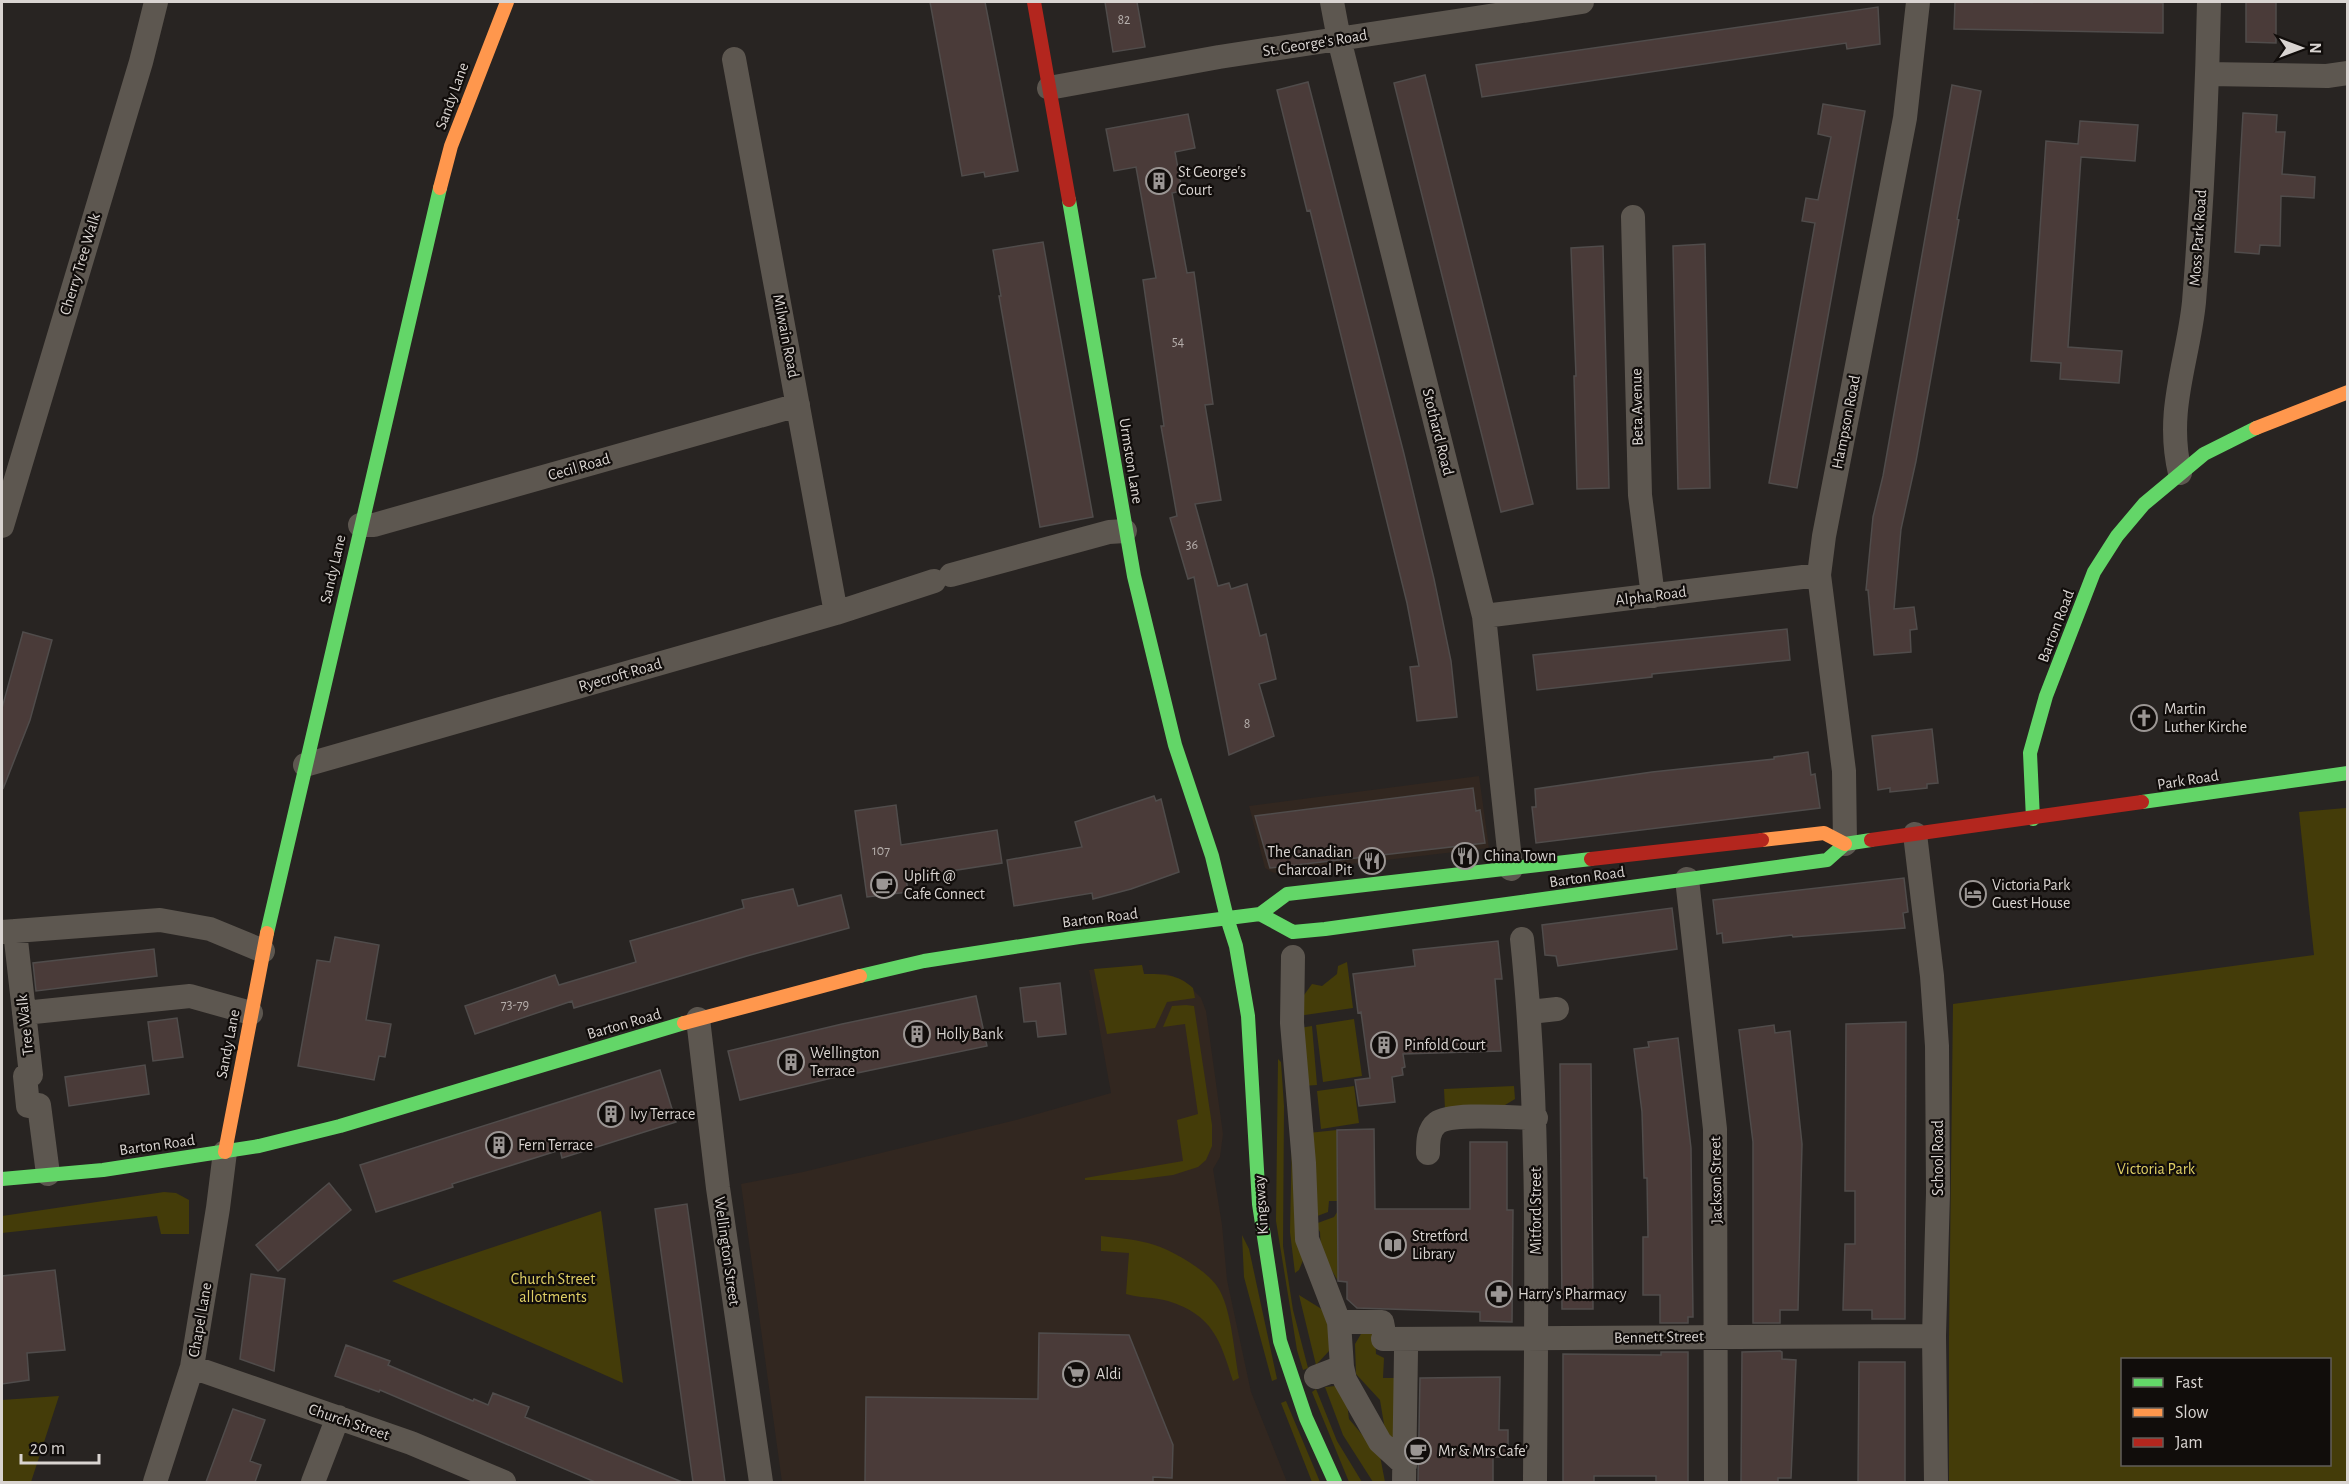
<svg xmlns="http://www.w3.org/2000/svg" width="2349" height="1484" viewBox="0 0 2349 1484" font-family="'Alegreya Sans',sans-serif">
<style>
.built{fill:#322720}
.green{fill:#443c09;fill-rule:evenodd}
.building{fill:#4a3b39;stroke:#504c4b;stroke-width:1.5}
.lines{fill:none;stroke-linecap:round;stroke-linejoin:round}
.street{stroke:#5d5750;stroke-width:24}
.fast{stroke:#63d668;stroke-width:14}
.slow{stroke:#ff974d;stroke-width:14}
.jam{stroke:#b3261e;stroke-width:14}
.labels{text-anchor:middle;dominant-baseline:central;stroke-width:4.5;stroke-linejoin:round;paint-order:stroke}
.number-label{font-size:14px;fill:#b5aeab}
.street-label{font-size:16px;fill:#d9d4d1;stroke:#110d0b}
.poi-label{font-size:16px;fill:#d9d4d1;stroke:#110d0b;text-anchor:start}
.park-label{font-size:16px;fill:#dfcf65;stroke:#110d0b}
</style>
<rect width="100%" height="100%" fill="#282422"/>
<path class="built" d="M 1479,776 L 1489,848 L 1274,873 L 1265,868 L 1249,806 Z
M 1142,965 L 1144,974 L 1167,974 L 1183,980 L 1201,998 L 1206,1011 L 1223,1134 L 1220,1157 L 1213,1169 L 1222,1225 L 1227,1280 L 1251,1392 L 1287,1482 L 782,1482 L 741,1184 L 803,1172 L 1016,1120 L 1111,1093 L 1089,970 Z"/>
<path class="green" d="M 2346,808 L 2347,1482 L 1949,1482 L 1949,1337 L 1953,1004 L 2314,955 L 2299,812 ZM 2122,1360 L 2330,1360 L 2330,1464 L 2122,1464 Z
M 1347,962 L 1353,1008 L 1298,1016 L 1299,1002 L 1312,984 L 1322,986 L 1337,974 L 1338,966 Z
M 1142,965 L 1144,974 C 1163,974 1178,974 1193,988 L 1195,998 L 1167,1002 L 1155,1028 L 1107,1034 L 1094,969 Z
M 1186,1005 L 1194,1006 L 1212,1125 L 1212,1146 L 1206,1160 L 1198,1167 L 1173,1175 L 1134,1180 L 1085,1180 L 1085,1178 L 1183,1161 L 1177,1120 L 1198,1114 L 1185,1024 L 1163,1027 L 1172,1006 Z
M 1354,1019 L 1362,1076 L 1323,1082 L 1316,1025 Z
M 1312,1026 L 1317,1085 L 1302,1086 L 1299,1028 Z
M 1278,1059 L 1281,1062 L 1284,1106 L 1283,1246 L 1293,1310 L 1308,1368 L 1303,1370 L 1297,1350 L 1276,1221 Z
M 1354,1086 L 1359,1123 L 1321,1129 L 1317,1091 Z
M 1514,1086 L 1515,1099 L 1500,1108 L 1445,1109 L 1444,1089 Z
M 1337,1130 L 1339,1201 L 1329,1201 L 1328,1212 L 1312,1218 L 1308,1133 Z
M 1292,1134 L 1304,1258 L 1299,1270 L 1295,1273 L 1290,1232 Z
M 164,1192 L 176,1193 L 189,1200 L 189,1234 L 161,1234 L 157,1216 L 2,1233 L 2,1216 Z
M 1339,1209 L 1338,1281 L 1321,1252 L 1320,1232 L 1315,1224 L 1334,1217 Z
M 601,1211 L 623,1383 L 392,1281 Z
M 1242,1235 L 1249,1249 L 1277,1379 L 1272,1381 L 1244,1277 Z
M 1101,1236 C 1117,1238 1133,1239 1148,1243 C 1169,1248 1210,1271 1220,1291 C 1232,1314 1234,1352 1239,1378 L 1233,1381 C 1220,1340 1213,1315 1168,1301 C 1154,1297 1139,1298 1126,1294 L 1129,1253 L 1101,1251 Z
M 1299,1295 L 1328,1313 L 1331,1322 L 1329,1351 L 1316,1365 Z
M 1375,1331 L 1376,1354 L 1384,1358 L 1383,1378 L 1404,1378 L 1403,1434 L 1387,1442 L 1380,1400 L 1356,1374 L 1355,1344 L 1361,1334 Z
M 1336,1386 L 1346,1395 L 1349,1419 L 1380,1456 L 1385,1482 L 1373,1482 L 1343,1435 L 1325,1387 Z
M 1316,1389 L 1337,1441 L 1362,1482 L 1349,1482 L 1312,1392 Z
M 59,1396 L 31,1482 L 2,1482 L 2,1400 Z
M 1286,1401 L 1320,1482 L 1312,1482 L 1281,1403 Z"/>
<path class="building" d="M 930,2 L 985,2 L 1018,171 L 985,177 L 984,172 L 962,176 Z
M 1105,2 L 1137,2 L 1145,47 L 1113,52 Z
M 1955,2 L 2163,3 L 2163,33 L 1954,29 Z
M 2246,2 L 2276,2 L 2276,43 L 2246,42 Z
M 1878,7 L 1880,44 L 1847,49 L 1846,43 L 1482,97 L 1476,65 Z
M 1425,75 L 1533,504 L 1501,512 L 1394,83 Z
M 1308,82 L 1404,454 L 1434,579 L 1451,661 L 1457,717 L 1417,721 L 1410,667 L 1419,666 L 1407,603 L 1310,210 L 1307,211 L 1277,90 Z
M 1952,85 L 1981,91 L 1957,219 L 1959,220 L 1916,461 L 1901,529 L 1894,609 L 1914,607 L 1917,629 L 1910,630 L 1911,652 L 1874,655 L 1868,590 L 1866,590 L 1873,517 L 1883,476 Z
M 1823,104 L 1865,111 L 1797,488 L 1769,483 L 1815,223 L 1802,221 L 1806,198 L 1818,200 L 1831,137 L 1818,134 Z
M 2243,113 L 2277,115 L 2276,132 L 2285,132 L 2282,174 L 2315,177 L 2314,198 L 2281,196 L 2280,246 L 2260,245 L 2259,254 L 2235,252 Z
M 1188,114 L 1195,148 L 1175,152 L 1182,191 L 1172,193 L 1187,273 L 1194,272 L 1213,404 L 1205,405 L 1221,500 L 1195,504 L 1218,586 L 1229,583 L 1231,589 L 1247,584 L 1260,636 L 1266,634 L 1276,679 L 1259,684 L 1274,736 L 1229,755 L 1194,577 L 1188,579 L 1170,518 L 1177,516 L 1161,426 L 1164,426 L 1143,280 L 1156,278 L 1136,167 L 1114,171 L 1106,129 Z
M 2080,121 L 2138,125 L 2135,161 L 2081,157 L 2068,347 L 2122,351 L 2119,383 L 2060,379 L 2061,363 L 2031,361 L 2046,141 L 2078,144 Z
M 1043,242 L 1093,517 L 1040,527 L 999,296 L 1001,296 L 993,250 Z
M 1705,244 L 1710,488 L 1678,489 L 1673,246 Z
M 1603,246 L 1609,488 L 1577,489 L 1574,376 L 1576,376 L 1571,248 Z
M 1787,629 L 1790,660 L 1652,674 L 1652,677 L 1537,690 L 1533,655 Z
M 23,632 L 52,640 L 30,720 L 3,789 L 2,708 Z
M 1932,729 L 1938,783 L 1927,784 L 1927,788 L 1890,792 L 1890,788 L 1878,790 L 1872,736 Z
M 1808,752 L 1811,775 L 1815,774 L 1820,808 L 1536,843 L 1532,807 L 1536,807 L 1535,789 L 1652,772 L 1774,759 L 1774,757 Z
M 1473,788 L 1476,811 L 1480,810 L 1485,843 L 1270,868 L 1255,816 Z
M 1154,796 L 1156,801 L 1161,799 L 1179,872 L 1131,889 L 1093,899 L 1092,893 L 1014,906 L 1007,860 L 1082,847 L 1075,822 Z
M 896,805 L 901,845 L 997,830 L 1002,863 L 906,878 L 908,892 L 867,897 L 855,811 Z
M 1904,878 L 1908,912 L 1903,913 L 1905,928 L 1793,937 L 1792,935 L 1723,943 L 1722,933 L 1717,934 L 1713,900 Z
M 793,889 L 798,906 L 841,895 L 849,928 L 747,956 L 574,1008 L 572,1001 L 475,1034 L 465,1006 L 555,975 L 559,985 L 636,962 L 630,941 L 744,908 L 742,900 Z
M 1672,908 L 1677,949 L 1558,966 L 1556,956 L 1545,955 L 1542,925 Z
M 335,937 L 379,945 L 366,1020 L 391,1024 L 385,1057 L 379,1056 L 374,1080 L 298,1066 L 317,960 L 330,962 Z
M 1498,941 L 1502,979 L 1495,979 L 1501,1051 L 1403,1054 L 1405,1067 L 1402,1068 L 1403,1075 L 1392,1077 L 1395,1102 L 1359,1106 L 1355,1080 L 1370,1078 L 1361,1012 L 1358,1013 L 1353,974 L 1415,966 L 1413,950 Z
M 154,949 L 157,976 L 36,991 L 33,963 Z
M 1060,983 L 1066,1034 L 1038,1037 L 1036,1021 L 1024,1022 L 1020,988 Z
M 976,996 L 987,1046 L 857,1073 L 857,1072 L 740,1100 L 728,1051 L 842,1024 Z
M 177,1018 L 183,1057 L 153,1061 L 148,1022 Z
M 1906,1022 L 1905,1319 L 1872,1319 L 1872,1310 L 1843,1310 L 1845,1244 L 1855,1244 L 1855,1191 L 1845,1191 L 1846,1024 Z
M 1774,1025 L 1775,1033 L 1790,1031 L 1802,1144 L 1798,1310 L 1780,1310 L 1780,1323 L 1753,1323 L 1753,1142 L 1739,1030 Z
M 1678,1038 L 1691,1148 L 1693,1317 L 1688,1317 L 1688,1323 L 1660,1323 L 1660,1295 L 1643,1295 L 1643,1237 L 1648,1237 L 1647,1178 L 1644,1178 L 1642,1112 L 1634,1049 L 1649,1047 L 1648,1042 Z
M 1560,1064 L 1591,1064 L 1593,1309 L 1562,1309 Z
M 145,1065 L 149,1094 L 69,1106 L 65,1077 Z
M 660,1070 L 676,1122 L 562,1158 L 560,1150 L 452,1184 L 453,1187 L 376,1212 L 360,1165 Z
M 1374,1129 L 1375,1209 L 1470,1209 L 1470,1142 L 1507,1142 L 1507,1210 L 1513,1210 L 1512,1322 L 1480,1321 L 1480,1312 L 1357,1308 L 1347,1299 L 1347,1282 L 1338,1281 L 1337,1130 Z
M 329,1183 L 351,1210 L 278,1271 L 256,1245 Z
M 687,1204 L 695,1261 L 725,1482 L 693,1482 L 678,1374 L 655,1209 Z
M 55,1270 L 65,1350 L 27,1353 L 29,1380 L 2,1384 L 2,1276 Z
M 251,1274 L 285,1279 L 274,1371 L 240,1359 Z
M 1039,1333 L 1129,1335 L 1173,1445 L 1172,1478 L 1153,1477 L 1153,1482 L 865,1482 L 866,1397 L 1038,1399 Z
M 346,1345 L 390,1361 L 388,1365 L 473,1401 L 474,1399 L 488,1405 L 493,1393 L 529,1407 L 525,1417 L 682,1482 L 595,1482 L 380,1390 L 379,1392 L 335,1376 Z
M 1780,1351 L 1782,1352 L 1782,1359 L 1796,1360 L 1791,1478 L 1778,1478 L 1778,1482 L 1741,1482 L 1742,1352 Z
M 1661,1352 L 1688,1352 L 1688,1482 L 1656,1482 L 1656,1476 L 1594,1476 L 1594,1482 L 1563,1482 L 1563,1354 L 1661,1355 Z
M 1859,1362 L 1905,1362 L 1905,1482 L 1858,1482 Z
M 1500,1377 L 1499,1430 L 1508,1430 L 1508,1457 L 1493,1457 L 1493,1482 L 1418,1482 L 1420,1378 Z
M 233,1409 L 265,1420 L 250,1461 L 261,1465 L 255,1482 L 206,1482 Z"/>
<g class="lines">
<path class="street" d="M 1332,2 L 1339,39 L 1484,616 L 1511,869
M 734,59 L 836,613
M 2207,74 L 2327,76 L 2348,73
M 1049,88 L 1219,57 L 1582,2
M 1633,217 L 1640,495 L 1653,596
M 2180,473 C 2165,410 2188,362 2194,302 C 2202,202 2207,102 2209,2
M 360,525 L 374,525 L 798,405
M 2,526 L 141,62 L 156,2
M 951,575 L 1109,532 L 1125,531
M 1484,616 L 1819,575
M 305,765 L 836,613 L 934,581
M 1915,834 L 1932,976 L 1937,1046 L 1938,1193 L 1934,1336 L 1936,1482
M 1845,844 L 1844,771 L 1819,575 L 1824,536 L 1905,118 L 1918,2
M 1687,879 L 1715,1129 L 1716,1482
M 15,931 L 31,1075 L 25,1076 L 28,1106 L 39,1105 L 48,1174
M 2,932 L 160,920 L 210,929 L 263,951
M 1522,939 C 1541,1120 1536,1301 1535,1482
M 1293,957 L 1292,1023 L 1304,1163 L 1307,1239 L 1339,1322 L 1342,1367 L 1345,1380 L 1380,1442 L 1405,1465
M 1530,1012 L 1557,1009
M 24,1013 L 190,996 L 251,1013
M 698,1019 L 718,1188 L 761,1482
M 1428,1153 C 1428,1142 1428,1130 1437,1123 C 1451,1112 1515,1118 1536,1118
M 1339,1322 L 1382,1322 L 1383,1327
M 1383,1339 L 1934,1336
M 192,1367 L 411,1443 L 504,1482
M 1316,1377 L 1342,1367
M 155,1482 L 192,1367 L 218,1208 L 225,1152
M 313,1482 L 338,1417
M 1404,1482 L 1406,1351"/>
<path class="fast" d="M 1069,200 L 1134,576 L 1175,745 L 1212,856 L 1227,918
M 2142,802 L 2348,773
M 2033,819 L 2030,753 L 2046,696 L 2094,572 L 2117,536 L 2144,504 L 2204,454 L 2256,428
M 1260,914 L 1293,932 L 1325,929 L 1827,860 L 1845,844 L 1871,840
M 1227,918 L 1236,946 L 1248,1016 L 1259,1204 L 1280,1341 L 1306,1418 L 1335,1482
M 267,933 L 440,188
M 860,976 L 924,961 L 1079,937 L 1260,914 L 1287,894 L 1591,859
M 2,1179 L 103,1170 L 259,1146 L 340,1126 L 684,1023"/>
<path class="slow" d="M 440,188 L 451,146 L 507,2
M 2256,428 L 2348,392
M 1762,840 L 1824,833 L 1845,844
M 684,1023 L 860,976
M 225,1152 L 267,933"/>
<path class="jam" d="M 1034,2 L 1069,200
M 1871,840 L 2142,802
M 1591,859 L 1762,840"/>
</g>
<defs>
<symbol id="building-ring" viewBox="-11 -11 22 22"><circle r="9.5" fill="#110d0b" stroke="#9b9694" stroke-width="1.5"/><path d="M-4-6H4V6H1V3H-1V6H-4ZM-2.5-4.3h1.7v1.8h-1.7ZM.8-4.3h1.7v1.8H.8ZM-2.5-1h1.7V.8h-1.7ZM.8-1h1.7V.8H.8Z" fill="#9b9694"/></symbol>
<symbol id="church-ring" viewBox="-11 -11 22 22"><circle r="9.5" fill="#110d0b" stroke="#9b9694" stroke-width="1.5"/><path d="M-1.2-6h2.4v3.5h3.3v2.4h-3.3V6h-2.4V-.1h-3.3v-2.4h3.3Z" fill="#9b9694"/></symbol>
<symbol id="restaurant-ring" viewBox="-11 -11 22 22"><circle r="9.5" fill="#110d0b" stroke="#9b9694" stroke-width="1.5"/><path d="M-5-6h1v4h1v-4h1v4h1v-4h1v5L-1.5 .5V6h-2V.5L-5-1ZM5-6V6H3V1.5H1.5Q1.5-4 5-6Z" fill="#9b9694"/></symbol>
<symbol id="cafe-ring" viewBox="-11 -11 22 22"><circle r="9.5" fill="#110d0b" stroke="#9b9694" stroke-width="1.5"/><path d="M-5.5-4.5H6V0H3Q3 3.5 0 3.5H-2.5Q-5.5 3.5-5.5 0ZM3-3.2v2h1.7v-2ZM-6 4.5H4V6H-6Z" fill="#9b9694"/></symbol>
<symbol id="hotel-ring" viewBox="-11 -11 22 22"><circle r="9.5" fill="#110d0b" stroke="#9b9694" stroke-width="1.5"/><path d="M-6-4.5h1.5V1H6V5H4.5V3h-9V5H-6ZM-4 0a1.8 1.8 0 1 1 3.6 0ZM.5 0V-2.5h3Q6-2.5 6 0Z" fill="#9b9694"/></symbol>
<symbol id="library-ring" viewBox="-11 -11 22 22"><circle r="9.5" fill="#110d0b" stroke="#9b9694" stroke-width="1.5"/><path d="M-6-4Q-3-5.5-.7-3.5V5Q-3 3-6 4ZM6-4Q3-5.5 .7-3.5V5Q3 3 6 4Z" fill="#9b9694"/></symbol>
<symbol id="pharmacy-ring" viewBox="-11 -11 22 22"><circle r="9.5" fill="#110d0b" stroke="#9b9694" stroke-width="1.5"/><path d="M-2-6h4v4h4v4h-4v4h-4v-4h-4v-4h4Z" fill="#9b9694"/></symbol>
<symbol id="supermarket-ring" viewBox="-11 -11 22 22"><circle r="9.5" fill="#110d0b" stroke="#9b9694" stroke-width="1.5"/><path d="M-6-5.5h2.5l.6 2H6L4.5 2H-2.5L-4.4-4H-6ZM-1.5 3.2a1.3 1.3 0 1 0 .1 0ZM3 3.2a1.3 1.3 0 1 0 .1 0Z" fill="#9b9694"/></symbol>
</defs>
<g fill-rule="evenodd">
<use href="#building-ring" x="1144" y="166" width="30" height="30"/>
<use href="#church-ring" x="2129" y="703" width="30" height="30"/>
<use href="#restaurant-ring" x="1450" y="841" width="30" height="30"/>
<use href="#restaurant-ring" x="1357" y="846" width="30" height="30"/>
<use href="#cafe-ring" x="869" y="870" width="30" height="30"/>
<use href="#hotel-ring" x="1958" y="879" width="30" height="30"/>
<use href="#building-ring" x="902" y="1019" width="30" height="30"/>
<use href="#building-ring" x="1369" y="1030" width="30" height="30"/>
<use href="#building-ring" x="776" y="1047" width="30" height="30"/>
<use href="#building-ring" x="596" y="1099" width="30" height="30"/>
<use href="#building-ring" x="484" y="1130" width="30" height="30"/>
<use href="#library-ring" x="1378" y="1230" width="30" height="30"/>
<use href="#pharmacy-ring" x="1484" y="1279" width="30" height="30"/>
<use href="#supermarket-ring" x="1061" y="1359" width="30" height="30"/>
<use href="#cafe-ring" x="1403" y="1436" width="30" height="30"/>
</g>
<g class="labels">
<g class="number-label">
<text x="1124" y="20">82</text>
<text x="1178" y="342">54</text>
<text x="1192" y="545">36</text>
<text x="1247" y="724">8</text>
<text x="881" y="851">107</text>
<text x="515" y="1005">73-79</text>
</g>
<g class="street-label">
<text transform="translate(1315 43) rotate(-9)">St. George's Road</text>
<text transform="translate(452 96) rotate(-70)">Sandy Lane</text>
<text transform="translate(2198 238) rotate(-86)">Moss Park Road</text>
<text transform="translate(80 264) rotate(-73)">Cherry Tree Walk</text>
<text transform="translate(786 336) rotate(79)">Milwain Road</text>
<text transform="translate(1637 407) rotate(-91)">Beta Avenue</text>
<text transform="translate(1846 422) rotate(-79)">Hampson Road</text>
<text transform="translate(1438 432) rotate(76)">Stothard Road</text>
<text transform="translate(1131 461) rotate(81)">Urmston Lane</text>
<text transform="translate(579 467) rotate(-16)">Cecil Road</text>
<text transform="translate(333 569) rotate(-77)">Sandy Lane</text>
<text transform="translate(1651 596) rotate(-7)">Alpha Road</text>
<text transform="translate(2056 626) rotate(-69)">Barton Road</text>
<text transform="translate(620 675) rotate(-16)">Ryecroft Road</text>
<text transform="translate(2188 780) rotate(-9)">Park Road</text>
<text transform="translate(1587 877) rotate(-8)">Barton Road</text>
<text transform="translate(1100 918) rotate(-7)">Barton Road</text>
<text transform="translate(624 1024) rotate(-16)">Barton Road</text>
<text transform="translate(25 1025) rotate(-96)">Tree Walk</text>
<text transform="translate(228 1044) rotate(-79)">Sandy Lane</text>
<text transform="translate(157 1145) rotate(-8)">Barton Road</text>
<text transform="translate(1938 1158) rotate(-90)">School Road</text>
<text transform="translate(1716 1180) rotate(-91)">Jackson Street</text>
<text transform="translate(1261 1205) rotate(-94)">Kingsway</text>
<text transform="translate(1536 1211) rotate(-90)">Mitford Street</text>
<text transform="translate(727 1251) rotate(82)">Wellington Street</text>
<text transform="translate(200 1320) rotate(-80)">Chapel Lane</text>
<text transform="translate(1659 1337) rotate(-1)">Bennett Street</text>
<text transform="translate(349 1422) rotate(19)">Church Street</text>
</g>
<g class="poi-label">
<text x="1178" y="172">St George's<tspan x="1178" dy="18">Court</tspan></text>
<text x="2164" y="709">Martin<tspan x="2164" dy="18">Luther Kirche</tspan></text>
<text x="1352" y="852" text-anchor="end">The Canadian<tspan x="1352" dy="18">Charcoal Pit</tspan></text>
<text x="1484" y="856">China Town</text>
<text x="904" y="876">Uplift @<tspan x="904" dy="18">Cafe Connect</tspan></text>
<text x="1992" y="885">Victoria Park<tspan x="1992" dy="18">Guest House</tspan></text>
<text x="936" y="1034">Holly Bank</text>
<text x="1404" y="1045">Pinfold Court</text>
<text x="810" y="1053">Wellington<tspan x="810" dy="18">Terrace</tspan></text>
<text x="630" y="1114">Ivy Terrace</text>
<text x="518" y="1145">Fern Terrace</text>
<text x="1412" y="1236">Stretford<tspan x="1412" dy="18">Library</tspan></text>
<text x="1518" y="1294">Harry's Pharmacy</text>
<text x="1096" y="1374">Aldi</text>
<text x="1438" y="1451">Mr &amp; Mrs Cafe’</text>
</g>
<g class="park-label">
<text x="2156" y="1169">Victoria Park</text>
<text x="553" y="1279">Church Street<tspan x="553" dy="18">allotments</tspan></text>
</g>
</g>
<rect width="2349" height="1484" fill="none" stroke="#d9d4d1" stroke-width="6"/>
<rect x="2121" y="1358" width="210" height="108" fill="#110d0b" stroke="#615d5a" stroke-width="1.5"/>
<rect x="2133" y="1378" width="30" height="9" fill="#63d668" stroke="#615d5a" stroke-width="1.5"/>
<text x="2175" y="1388" font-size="18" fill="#d9d4d1">Fast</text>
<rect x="2133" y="1408" width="30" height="9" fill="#ff974d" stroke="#615d5a" stroke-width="1.5"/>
<text x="2175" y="1418" font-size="18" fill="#d9d4d1">Slow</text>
<rect x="2133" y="1438" width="30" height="9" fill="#b3261e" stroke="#615d5a" stroke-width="1.5"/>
<text x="2175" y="1448" font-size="18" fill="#d9d4d1">Jam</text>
<g transform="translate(2301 48) rotate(90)" stroke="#110d0b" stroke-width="4.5" paint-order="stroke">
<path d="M0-4.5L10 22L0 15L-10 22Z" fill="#d9d4d1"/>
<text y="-9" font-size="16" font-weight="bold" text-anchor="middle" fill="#d9d4d1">N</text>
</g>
<path d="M21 1454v9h78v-9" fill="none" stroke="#d9d4d1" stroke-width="3"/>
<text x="30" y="1454" font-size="18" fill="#d9d4d1" stroke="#110d0b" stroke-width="4.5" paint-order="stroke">20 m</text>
</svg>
